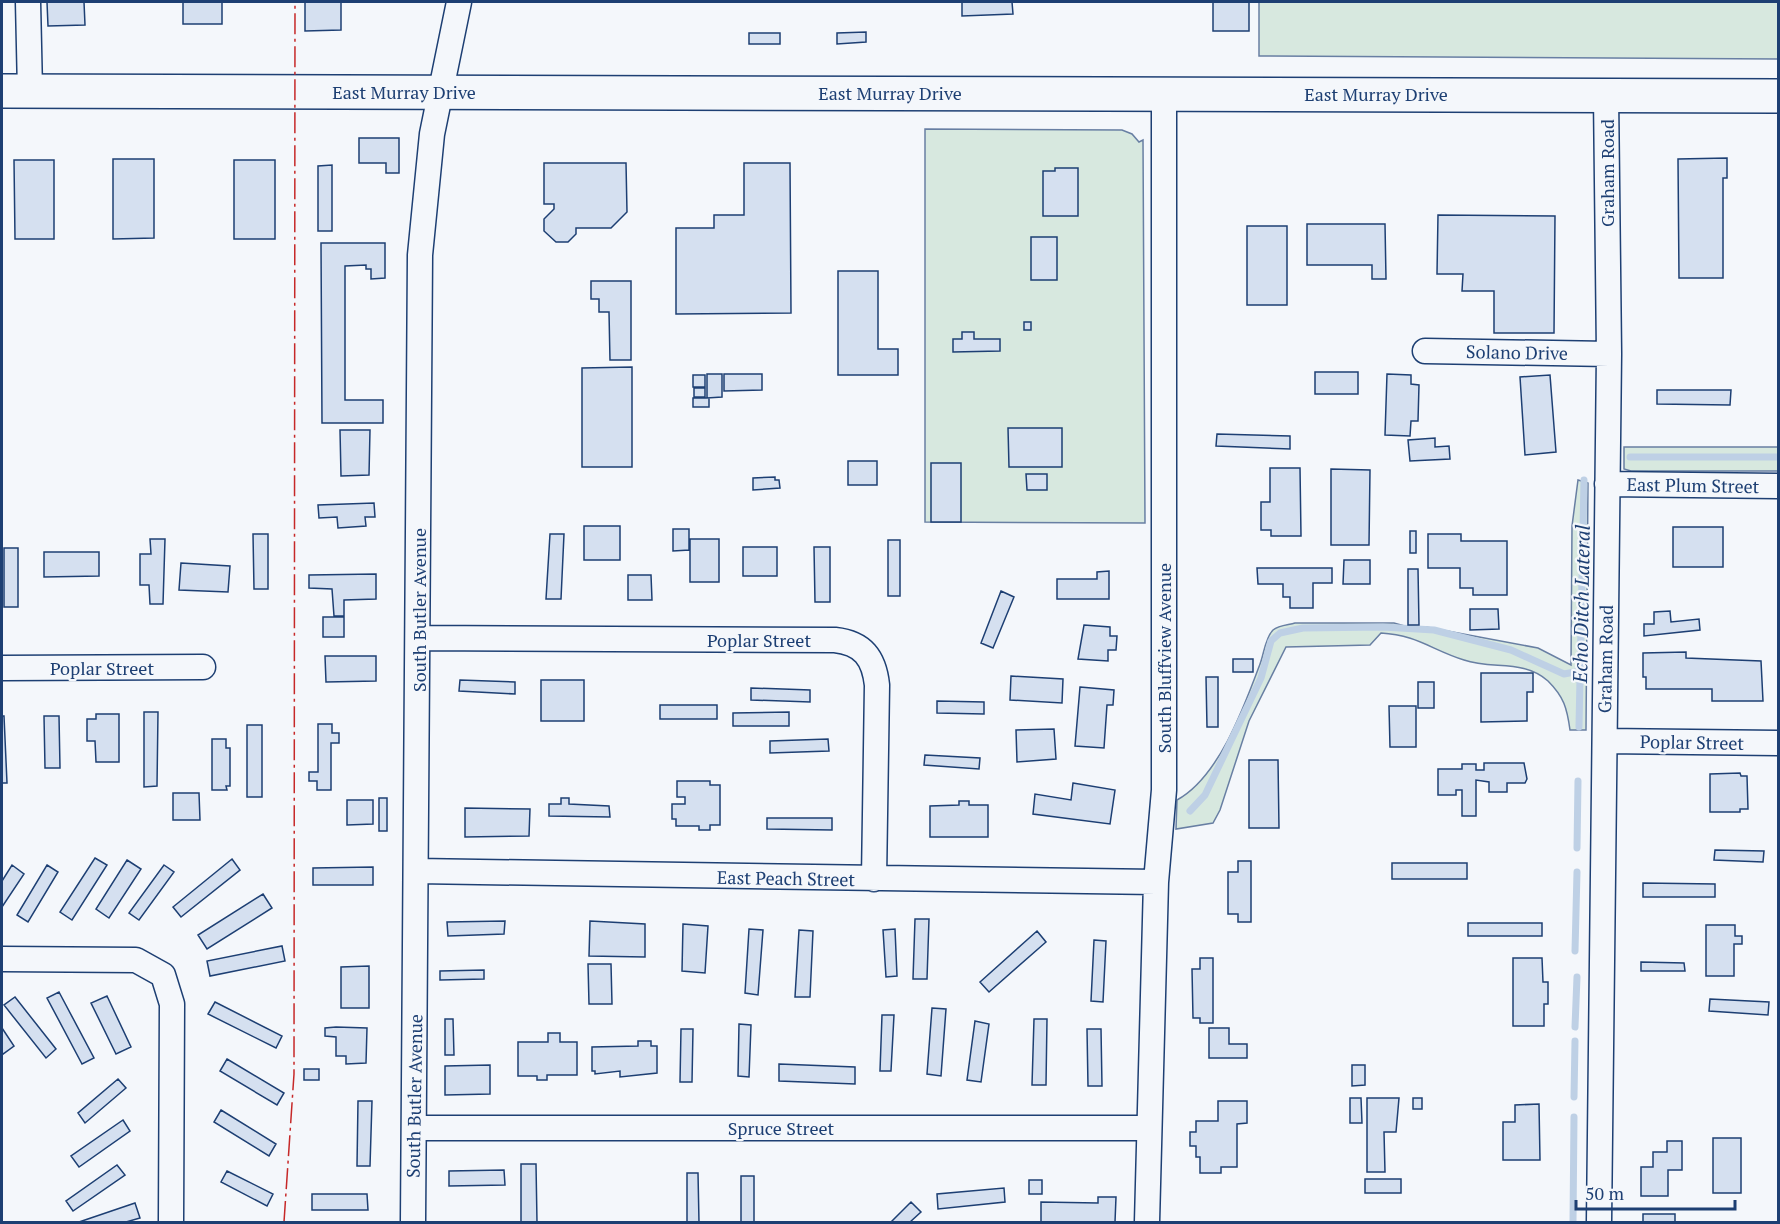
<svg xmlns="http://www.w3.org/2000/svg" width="1780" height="1224" viewBox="0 0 1780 1224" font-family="'PT Serif',serif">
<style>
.green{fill:#d7e8df;stroke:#687fa3;stroke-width:1.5}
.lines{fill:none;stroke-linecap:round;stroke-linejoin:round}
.stream{stroke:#bed0e5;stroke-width:7}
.building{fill:#d5e0f0;stroke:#1d3f73;stroke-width:1.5}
.minor-casing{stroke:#1d3f73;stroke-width:27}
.highway-casing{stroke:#1d3f73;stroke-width:36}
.minor{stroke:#f4f7fb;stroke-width:24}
.highway{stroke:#f4f7fb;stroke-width:33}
.power{stroke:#c62828;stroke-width:1.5;stroke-dasharray:21 4.5 3 4.5;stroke-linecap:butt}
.labels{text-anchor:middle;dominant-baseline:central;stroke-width:4.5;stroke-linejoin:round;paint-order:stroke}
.street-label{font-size:18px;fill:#1d3f73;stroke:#f4f7fb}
.water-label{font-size:20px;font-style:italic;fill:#1d3f73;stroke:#f4f7fb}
</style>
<rect width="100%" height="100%" fill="#f4f7fb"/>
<path class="green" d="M 1259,2 L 1778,2 L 1778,59 L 1259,56 Z
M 925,129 L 1122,130 L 1132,134 L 1139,142 L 1143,140 L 1145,523 L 925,522 Z
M 1624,447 L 1778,447 L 1778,471 L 1631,471 L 1624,469 Z
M 1578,480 L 1588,483 L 1586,730 L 1570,730 C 1567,708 1564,697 1548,681 C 1523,659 1493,670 1464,660 C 1432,650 1417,635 1381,633 L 1370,645 L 1286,647 L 1249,721 L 1220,810 L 1213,823 L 1176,829 L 1177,800 C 1219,777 1244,707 1260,664 C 1264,654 1265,638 1273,630 C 1279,625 1288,625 1295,623 L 1394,623 L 1408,627 L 1426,627 L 1538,648 L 1571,665 L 1572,526 Z"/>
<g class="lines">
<path class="stream" d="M 1630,457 L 1778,457
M 1579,727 L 1584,480
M 1190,811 L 1205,795 L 1261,678 L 1271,641 L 1280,633 L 1303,628 L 1383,627 L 1434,630 L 1511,650 L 1564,674 L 1580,671
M 1577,848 L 1578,781
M 1575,951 L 1577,872
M 1575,1027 L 1577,977
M 1574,1097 L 1575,1041
M 1573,1222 L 1574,1117"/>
</g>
<path class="building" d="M 47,2 L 84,2 L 85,25 L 48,26 Z
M 183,2 L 222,2 L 222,24 L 183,24 Z
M 305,2 L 341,2 L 341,30 L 305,31 Z
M 962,2 L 1012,2 L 1013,14 L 962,16 Z
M 1213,2 L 1249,2 L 1249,31 L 1213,31 Z
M 866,32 L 866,42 L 837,44 L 837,33 Z
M 749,33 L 780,33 L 780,44 L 749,44 Z
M 359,138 L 399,138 L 399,173 L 386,173 L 386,163 L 359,163 Z
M 1727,158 L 1727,178 L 1723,178 L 1723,278 L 1679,278 L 1678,159 Z
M 113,159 L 154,159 L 154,238 L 113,239 Z
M 14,160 L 54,160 L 54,239 L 15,239 Z
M 234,160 L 275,160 L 275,239 L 234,239 Z
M 544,163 L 626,163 L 627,212 L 611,228 L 576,228 L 576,234 L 568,242 L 556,242 L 544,231 L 544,219 L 554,209 L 554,204 L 544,204 Z
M 744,163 L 790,163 L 791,313 L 676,314 L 676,228 L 714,228 L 714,215 L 744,215 Z
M 332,165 L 332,231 L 318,231 L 318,166 Z
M 1055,168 L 1078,168 L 1078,216 L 1043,216 L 1043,171 L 1055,171 Z
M 1438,215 L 1555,216 L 1554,333 L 1494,333 L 1494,291 L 1462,291 L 1463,274 L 1437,274 Z
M 1307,224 L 1385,224 L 1386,279 L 1372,279 L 1372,265 L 1307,265 Z
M 1247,226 L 1287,226 L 1287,305 L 1247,305 Z
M 1031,237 L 1057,237 L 1057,280 L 1031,280 Z
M 321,243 L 385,243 L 385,278 L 371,279 L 371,269 L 366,269 L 366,265 L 345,266 L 345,400 L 383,400 L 383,423 L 322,423 Z
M 838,271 L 878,271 L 878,349 L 898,349 L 898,375 L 838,375 Z
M 591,281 L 631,281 L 631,360 L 610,360 L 609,312 L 599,312 L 599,299 L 591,299 Z
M 1024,322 L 1031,322 L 1031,330 L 1024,330 Z
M 962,332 L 974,332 L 974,339 L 1000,339 L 1000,351 L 953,352 L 953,339 L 962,339 Z
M 632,367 L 632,467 L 582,467 L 582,368 Z
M 1315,372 L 1358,372 L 1358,394 L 1315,394 Z
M 707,374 L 722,374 L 722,397 L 707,398 Z
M 724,374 L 762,374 L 762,390 L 724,391 Z
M 1387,374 L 1411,375 L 1411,384 L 1419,385 L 1418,421 L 1411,421 L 1410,436 L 1385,435 Z
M 693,375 L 705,375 L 705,387 L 693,387 Z
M 1550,375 L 1556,452 L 1525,455 L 1520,377 Z
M 694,388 L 705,388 L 705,397 L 694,397 Z
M 1657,390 L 1731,390 L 1730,405 L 1657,404 Z
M 693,398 L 709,398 L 709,407 L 693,407 Z
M 1008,428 L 1062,428 L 1062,467 L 1009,467 Z
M 340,430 L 370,430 L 369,475 L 341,476 Z
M 1217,434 L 1290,436 L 1290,449 L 1216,446 Z
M 1435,438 L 1435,447 L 1449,446 L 1450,459 L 1410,461 L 1408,440 Z
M 848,461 L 877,461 L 877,485 L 848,485 Z
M 931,463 L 961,463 L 961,522 L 931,522 Z
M 1270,468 L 1300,468 L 1301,536 L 1271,536 L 1271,530 L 1261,530 L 1261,502 L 1270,502 Z
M 1331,469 L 1370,470 L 1369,545 L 1331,545 Z
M 1026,474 L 1047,474 L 1047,490 L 1027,490 Z
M 775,477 L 775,480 L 779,480 L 780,488 L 753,490 L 753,478 Z
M 374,503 L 375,517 L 365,517 L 366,526 L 338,528 L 337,517 L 319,518 L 318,505 Z
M 584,526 L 620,526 L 620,560 L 584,560 Z
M 1673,527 L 1723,527 L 1723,567 L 1673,567 Z
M 673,529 L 689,529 L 689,550 L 673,551 Z
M 1410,531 L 1416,531 L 1416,553 L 1410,553 Z
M 253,534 L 268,534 L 268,589 L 254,589 Z
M 550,534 L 564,534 L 561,599 L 546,599 Z
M 1428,534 L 1461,534 L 1461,541 L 1507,541 L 1507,595 L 1473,595 L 1473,588 L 1460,588 L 1460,568 L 1428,568 Z
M 150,539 L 165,539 L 163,604 L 150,604 L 149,585 L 140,585 L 140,554 L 151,554 Z
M 690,539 L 719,539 L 719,582 L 690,582 Z
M 888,540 L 900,540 L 900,596 L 888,596 Z
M 743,547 L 777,547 L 777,576 L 743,576 Z
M 814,547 L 830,547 L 830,602 L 815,602 Z
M 4,548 L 18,548 L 18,607 L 4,607 Z
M 44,552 L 99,552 L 99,576 L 44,577 Z
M 1344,560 L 1370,560 L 1370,584 L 1343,584 Z
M 181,563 L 230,566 L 228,592 L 179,590 Z
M 1257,568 L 1332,568 L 1332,583 L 1313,583 L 1313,608 L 1290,608 L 1290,597 L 1283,597 L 1283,584 L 1258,584 Z
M 1408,569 L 1418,569 L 1419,625 L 1408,625 Z
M 1109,571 L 1109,599 L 1057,599 L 1057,579 L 1097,579 L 1097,572 Z
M 376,574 L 376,599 L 344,600 L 344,616 L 334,616 L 332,589 L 309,588 L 309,575 Z
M 628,575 L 651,575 L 652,600 L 628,600 Z
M 1001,591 L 1014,597 L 993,648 L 981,643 Z
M 1470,609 L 1498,609 L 1499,629 L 1470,630 Z
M 1670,611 L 1671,622 L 1699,619 L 1700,630 L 1644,636 L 1644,624 L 1654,624 L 1654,612 Z
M 323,617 L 344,617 L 344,637 L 323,637 Z
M 1084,625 L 1110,627 L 1110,636 L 1117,636 L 1116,650 L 1108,650 L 1108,661 L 1078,659 Z
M 1686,652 L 1686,658 L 1761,661 L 1763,701 L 1712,701 L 1712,689 L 1646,689 L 1646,677 L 1643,677 L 1643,653 Z
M 325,656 L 376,656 L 376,681 L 326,682 Z
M 1233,659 L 1253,659 L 1253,672 L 1233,672 Z
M 1481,673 L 1533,673 L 1533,692 L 1527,692 L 1527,721 L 1481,722 Z
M 1011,676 L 1063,679 L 1062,703 L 1010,700 Z
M 1206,677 L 1218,677 L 1218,727 L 1207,727 Z
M 460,680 L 515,682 L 515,694 L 459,691 Z
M 541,680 L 584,680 L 584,721 L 541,721 Z
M 1418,682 L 1434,682 L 1434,708 L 1418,708 Z
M 1080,687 L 1114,690 L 1113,705 L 1107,705 L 1104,748 L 1075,746 Z
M 751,688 L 810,690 L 810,702 L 751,700 Z
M 937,701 L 984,702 L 984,714 L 937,713 Z
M 660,705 L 717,705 L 717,719 L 660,719 Z
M 1389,706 L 1416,706 L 1416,747 L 1390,747 Z
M 144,712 L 158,712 L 157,786 L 144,787 Z
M 789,712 L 789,726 L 733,726 L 733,713 Z
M 96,714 L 119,714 L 119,762 L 96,762 L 95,741 L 87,741 L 87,719 L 96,719 Z
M 2,716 L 4,716 L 7,783 L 2,783 Z
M 44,716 L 59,716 L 60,768 L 45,768 Z
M 318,724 L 332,724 L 332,733 L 339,733 L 339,743 L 331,743 L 331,790 L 317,790 L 317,781 L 309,781 L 309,772 L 318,772 Z
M 247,725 L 262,725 L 262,797 L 247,797 Z
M 1054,729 L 1056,759 L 1017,762 L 1016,730 Z
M 212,739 L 226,739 L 226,748 L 230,748 L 230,786 L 226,786 L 227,790 L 212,790 Z
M 828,739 L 829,751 L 770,753 L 770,741 Z
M 925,755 L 980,758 L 979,769 L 924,765 Z
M 1249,760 L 1278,760 L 1279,828 L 1249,828 Z
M 1484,763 L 1524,763 L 1527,779 L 1525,783 L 1507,783 L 1507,792 L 1489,792 L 1489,782 L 1476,780 L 1476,816 L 1462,816 L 1462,790 L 1456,790 L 1456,795 L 1438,795 L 1438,769 L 1462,769 L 1462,764 L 1476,764 L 1476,770 L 1484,770 Z
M 1740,773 L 1741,776 L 1747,776 L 1748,809 L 1740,809 L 1740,812 L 1710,812 L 1710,774 Z
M 677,781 L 710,781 L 710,785 L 720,785 L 720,825 L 710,825 L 710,830 L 699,830 L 699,826 L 676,826 L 676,819 L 672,819 L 672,804 L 685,804 L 685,797 L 677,797 Z
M 1073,783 L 1115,790 L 1110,824 L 1033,814 L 1035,794 L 1071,800 Z
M 173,793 L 199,793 L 200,820 L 173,820 Z
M 379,798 L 387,798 L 387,831 L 379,831 Z
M 561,798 L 569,798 L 569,804 L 609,806 L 610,817 L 549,816 L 549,804 L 561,804 Z
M 347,800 L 373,800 L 373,824 L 347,825 Z
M 959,801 L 969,801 L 969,805 L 988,805 L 988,837 L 930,837 L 930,806 L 959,805 Z
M 465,808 L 530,809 L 529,836 L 465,837 Z
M 767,818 L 832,818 L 832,830 L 767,829 Z
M 1715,850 L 1764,851 L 1763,862 L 1714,860 Z
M 95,858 L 107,865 L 72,920 L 60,912 Z
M 232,859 L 240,870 L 181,917 L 173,907 Z
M 127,860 L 141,869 L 109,918 L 96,909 Z
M 1238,861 L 1251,861 L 1251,922 L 1238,922 L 1238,914 L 1228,914 L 1228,872 L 1238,872 Z
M 1392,863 L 1467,863 L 1467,879 L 1392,879 Z
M 12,865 L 24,874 L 2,907 L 2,881 Z
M 47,865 L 58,872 L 28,922 L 17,915 Z
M 164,865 L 174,872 L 139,920 L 129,913 Z
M 373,867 L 373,885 L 313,885 L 313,868 Z
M 1643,883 L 1715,884 L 1715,897 L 1643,897 Z
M 263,894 L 272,908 L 207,949 L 198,935 Z
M 915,919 L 929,919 L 927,979 L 913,979 Z
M 505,921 L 504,934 L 448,936 L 447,922 Z
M 590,921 L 645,924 L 645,957 L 589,956 Z
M 1468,923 L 1542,923 L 1542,936 L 1468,936 Z
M 683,924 L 708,926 L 705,973 L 682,971 Z
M 1706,925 L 1735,925 L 1735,936 L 1742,936 L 1742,944 L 1734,944 L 1734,976 L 1706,976 Z
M 749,929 L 763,930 L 758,995 L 745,993 Z
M 895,929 L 897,976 L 886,977 L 883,930 Z
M 799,930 L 813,931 L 810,997 L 795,997 Z
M 1037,931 L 1046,942 L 989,992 L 980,982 Z
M 1094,940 L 1106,941 L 1103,1002 L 1091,1001 Z
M 282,946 L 285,961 L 210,976 L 207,961 Z
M 1200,958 L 1213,958 L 1213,1023 L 1200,1023 L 1200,1018 L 1193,1018 L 1192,969 L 1200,969 Z
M 1513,958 L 1542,958 L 1543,982 L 1548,982 L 1548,1004 L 1544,1004 L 1544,1026 L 1513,1026 Z
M 1641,962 L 1684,963 L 1685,971 L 1641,971 Z
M 588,964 L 611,964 L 612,1004 L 589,1004 Z
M 369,966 L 369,1008 L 341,1008 L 341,967 Z
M 484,970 L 484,979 L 440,980 L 440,971 Z
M 59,992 L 94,1058 L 82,1064 L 47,998 Z
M 107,996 L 131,1047 L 116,1054 L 91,1003 Z
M 15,997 L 56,1049 L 46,1058 L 4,1005 Z
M 1710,999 L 1769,1002 L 1768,1015 L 1709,1011 Z
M 215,1002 L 282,1036 L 276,1048 L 208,1014 Z
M 932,1008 L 946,1009 L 941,1076 L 927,1074 Z
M 882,1015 L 894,1015 L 891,1071 L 880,1071 Z
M 445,1019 L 453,1019 L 454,1055 L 445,1055 Z
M 1034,1019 L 1047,1019 L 1046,1085 L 1032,1085 Z
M 975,1021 L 989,1024 L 981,1082 L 967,1080 Z
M 739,1024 L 751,1025 L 749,1077 L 738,1076 Z
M 336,1027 L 367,1028 L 366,1063 L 346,1064 L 346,1056 L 336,1056 L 336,1037 L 325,1036 L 325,1028 Z
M 2,1028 L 14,1046 L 3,1054 L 2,1052 Z
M 1209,1028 L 1229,1028 L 1229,1044 L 1247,1044 L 1247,1058 L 1209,1058 Z
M 681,1029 L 693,1029 L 692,1082 L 680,1082 Z
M 1087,1029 L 1101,1029 L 1102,1086 L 1088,1086 Z
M 548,1033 L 560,1033 L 560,1042 L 577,1042 L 577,1075 L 547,1075 L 547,1080 L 537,1080 L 537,1076 L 518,1076 L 518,1042 L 548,1042 Z
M 638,1041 L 651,1041 L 651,1046 L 657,1046 L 657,1073 L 620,1077 L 620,1071 L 595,1074 L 595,1071 L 592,1071 L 592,1047 L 638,1046 Z
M 227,1059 L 284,1093 L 277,1105 L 220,1071 Z
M 779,1064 L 855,1067 L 855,1084 L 779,1081 Z
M 490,1065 L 490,1094 L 445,1095 L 445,1066 Z
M 1352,1065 L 1365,1065 L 1365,1085 L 1352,1086 Z
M 304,1069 L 319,1069 L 319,1080 L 304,1080 Z
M 118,1079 L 126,1088 L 85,1123 L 78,1113 Z
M 1350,1098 L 1361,1098 L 1362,1123 L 1350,1123 Z
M 1367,1098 L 1399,1098 L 1396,1132 L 1384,1132 L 1385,1172 L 1367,1172 Z
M 1413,1098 L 1422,1098 L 1422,1109 L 1413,1109 Z
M 358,1101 L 372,1101 L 370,1166 L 357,1166 Z
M 1218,1101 L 1247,1101 L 1247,1123 L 1237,1124 L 1237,1167 L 1221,1167 L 1221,1173 L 1200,1173 L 1200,1157 L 1196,1157 L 1196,1146 L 1190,1146 L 1190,1132 L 1196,1132 L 1196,1121 L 1218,1121 Z
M 1539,1104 L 1540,1160 L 1503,1160 L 1503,1122 L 1515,1122 L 1515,1105 Z
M 221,1110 L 276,1144 L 269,1156 L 214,1122 Z
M 123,1120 L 130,1131 L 79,1167 L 71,1156 Z
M 1713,1138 L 1741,1138 L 1741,1193 L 1713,1193 Z
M 1667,1141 L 1682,1141 L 1682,1170 L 1668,1170 L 1668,1196 L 1641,1196 L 1641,1167 L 1653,1167 L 1653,1152 L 1667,1152 Z
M 521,1164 L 536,1164 L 537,1222 L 521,1222 Z
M 117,1165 L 125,1175 L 73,1211 L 66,1201 Z
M 504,1170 L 505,1185 L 449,1186 L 449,1171 Z
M 227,1171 L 273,1194 L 267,1206 L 221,1182 Z
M 687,1173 L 698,1173 L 699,1222 L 687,1222 Z
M 741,1176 L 754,1176 L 754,1222 L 741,1222 Z
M 1365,1179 L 1401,1179 L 1401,1193 L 1365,1193 Z
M 1029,1180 L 1042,1180 L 1042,1194 L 1029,1194 Z
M 1004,1188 L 1005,1202 L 938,1209 L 937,1194 Z
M 312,1194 L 367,1194 L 368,1210 L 312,1210 Z
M 1098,1197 L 1116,1197 L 1115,1222 L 1041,1222 L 1041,1202 L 1098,1203 Z
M 911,1202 L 921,1212 L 910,1222 L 891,1222 Z
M 135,1203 L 140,1218 L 126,1222 L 79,1222 Z
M 1643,1214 L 1675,1214 L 1675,1222 L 1643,1222 Z"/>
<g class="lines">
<defs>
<path id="minor" d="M 28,2 L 30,91
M 1425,351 L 1609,354
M 1607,484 L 1778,486
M 419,638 L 835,640 C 863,643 874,658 877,685 L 874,879
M 2,668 L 203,667
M 1605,741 L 1778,743
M 417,871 L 1156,882
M 2,959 L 136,960 L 163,975 L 172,1004 L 171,1222
M 414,1128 L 1148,1128
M 413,1222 L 420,255 L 432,134 L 459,2
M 1147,1222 L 1156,882 L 1164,790 L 1164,94
M 1599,1222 L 1609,354 L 1606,95"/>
<path id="highway" d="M 2,91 L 1778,96"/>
</defs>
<use href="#minor" class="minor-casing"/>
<use href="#highway" class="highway-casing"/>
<use href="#minor" class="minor"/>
<use href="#highway" class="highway"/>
<path class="power" d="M 284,1222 L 294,1074 L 295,2"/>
</g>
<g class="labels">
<g class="street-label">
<text x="404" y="92">East Murray Drive</text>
<text x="890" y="93">East Murray Drive</text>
<text x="1376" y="94">East Murray Drive</text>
<text transform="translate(1607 173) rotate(-90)">Graham Road</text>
<text transform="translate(1517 352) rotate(1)">Solano Drive</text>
<text transform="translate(1693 485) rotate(1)">East Plum Street</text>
<text transform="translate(419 610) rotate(-90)">South Butler Avenue</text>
<text x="759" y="640">Poplar Street</text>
<text transform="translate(1164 658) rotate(-90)">South Bluffview Avenue</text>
<text transform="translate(1605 659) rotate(-89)">Graham Road</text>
<text x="102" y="668">Poplar Street</text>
<text transform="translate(1692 742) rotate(1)">Poplar Street</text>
<text transform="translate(786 878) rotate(1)">East Peach Street</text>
<text transform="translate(414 1096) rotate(-89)">South Butler Avenue</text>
<text x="781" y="1128">Spruce Street</text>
</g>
<g class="water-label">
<text transform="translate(1581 604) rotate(-89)">Echo Ditch Lateral</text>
</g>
</g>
<rect width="1780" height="1224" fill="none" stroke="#1d3f73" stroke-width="6"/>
<path d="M1576 1200v9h159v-9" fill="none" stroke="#1d3f73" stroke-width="3"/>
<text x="1585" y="1200" font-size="18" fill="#1d3f73" stroke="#f4f7fb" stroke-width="4.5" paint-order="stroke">50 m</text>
</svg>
